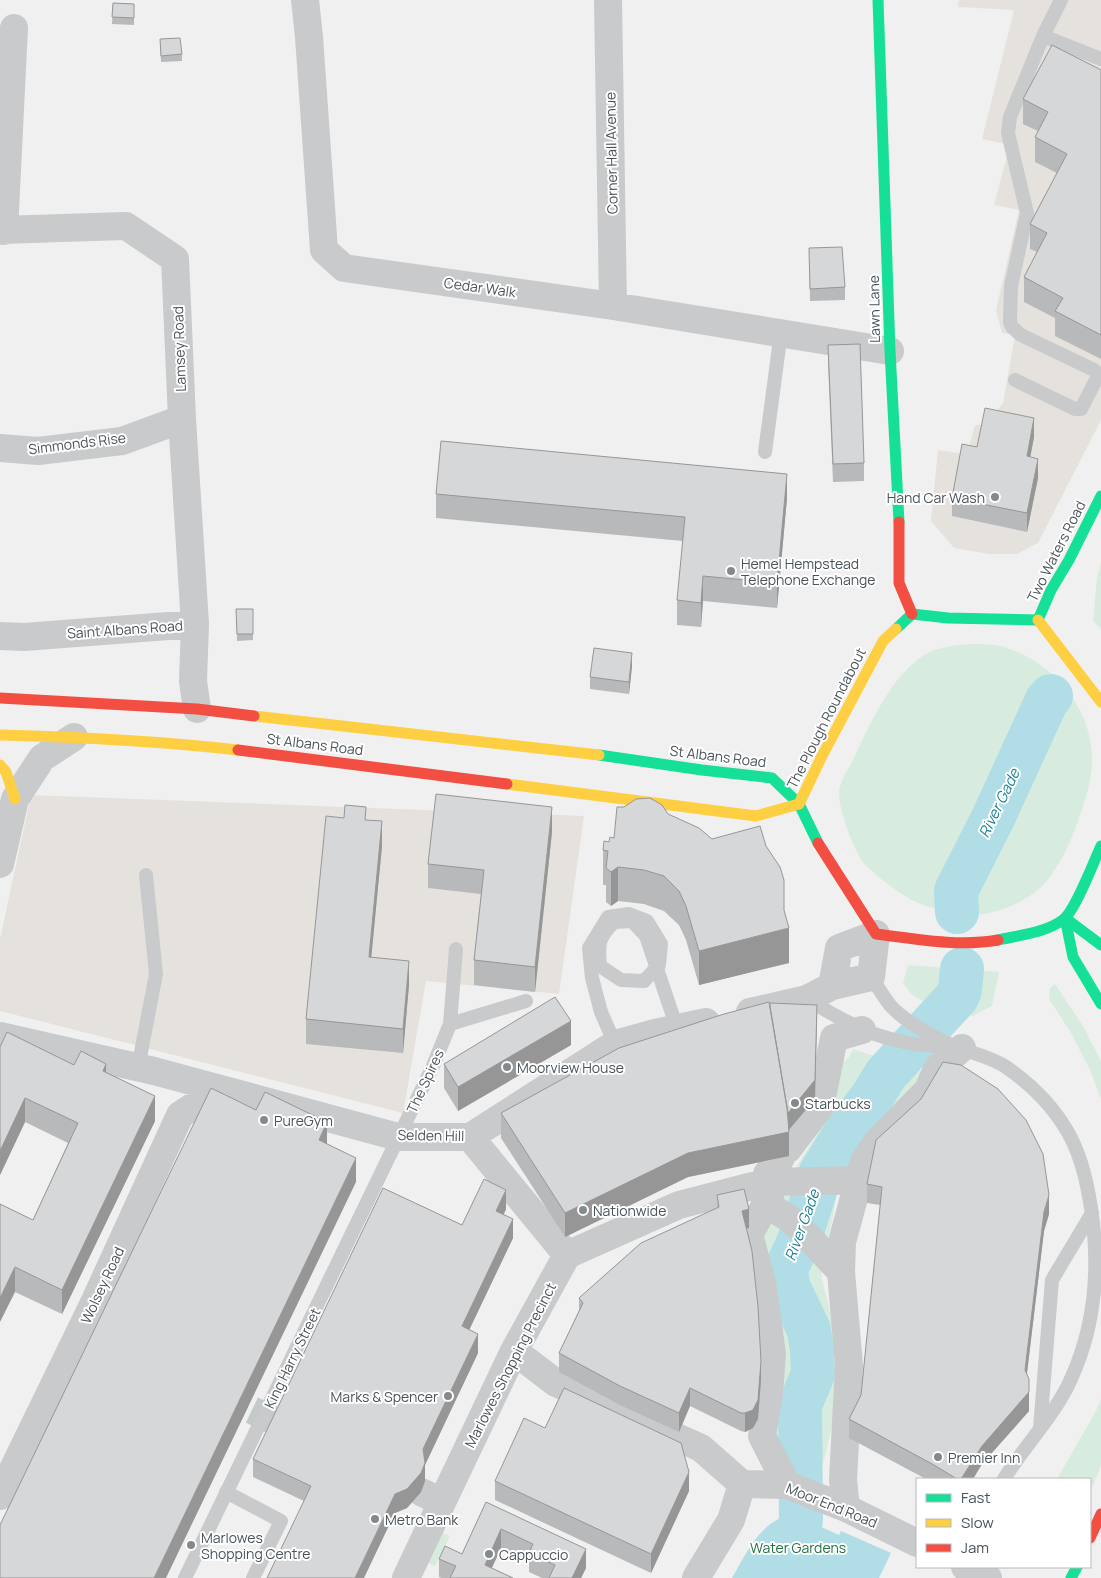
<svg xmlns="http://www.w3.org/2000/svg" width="1101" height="1578" viewBox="0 0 1101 1578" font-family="Manrope,sans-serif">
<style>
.commercial{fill:#e5e2de}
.green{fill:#d7ecde}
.water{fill:#b0dde6}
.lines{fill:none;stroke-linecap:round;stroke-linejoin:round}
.river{stroke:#b0dde6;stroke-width:44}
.street-tunnel{stroke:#c6c9ca;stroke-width:28;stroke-dasharray:28 14;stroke-linecap:butt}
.lane{stroke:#c8cacb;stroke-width:14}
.street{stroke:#c8cacb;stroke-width:28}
.fast{stroke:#16e098;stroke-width:11}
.slow{stroke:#ffcf43;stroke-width:11}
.jam{stroke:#f24e42;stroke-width:11}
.lane-bridge{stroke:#c8cacb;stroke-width:14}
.wall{fill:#b8b9ba}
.shaded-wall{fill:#969697}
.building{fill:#d6d7d8;stroke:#969697}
.poi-dot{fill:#838a8e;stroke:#fff;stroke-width:2}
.labels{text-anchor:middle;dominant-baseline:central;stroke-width:4;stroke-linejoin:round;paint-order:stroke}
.street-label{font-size:14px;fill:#49535a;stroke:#fff}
.poi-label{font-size:14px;fill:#49535a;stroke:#fff;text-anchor:start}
.park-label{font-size:14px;fill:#227246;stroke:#fff}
.water-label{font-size:15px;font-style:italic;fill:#1d7f91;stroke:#fff}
</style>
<rect width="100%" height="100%" fill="#f0f0f0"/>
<path class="commercial" d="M 959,0 L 1101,0 L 1101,420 L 1038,543 L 1017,554 L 989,554 L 954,548 L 931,521 L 938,450 L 967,454 L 975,425 L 985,425 L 1003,403 L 1015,335 L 1002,333 L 996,310 L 1019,210 L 994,205 L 1010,145 L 982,139 L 1014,10 L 958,7 Z
M 31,795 L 584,816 L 559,994 L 426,981 L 403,1113 L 0,1011 L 0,939 Z"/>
<path class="green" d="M 1101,562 L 1101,629 L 1093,621 L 1097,579 Z
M 972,644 C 980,644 988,644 996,645 C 1047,656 1089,702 1092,754 C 1094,776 1085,800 1078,821 C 1072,839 1060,865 1048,879 C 1036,896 1009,909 989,913 C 976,916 975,911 965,910 C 955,909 943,911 933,908 C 914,904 894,889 880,878 C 875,873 869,869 864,864 C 854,851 838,809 839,792 C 840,782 847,770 852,762 C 869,726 890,677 924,655 C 937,647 957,645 972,644 Z
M 908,965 L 999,972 L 992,1006 L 973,1016 L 937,1009 L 912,995 L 903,983 Z
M 1055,984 L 1083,1026 L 1101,1061 L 1101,1099 L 1090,1070 L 1071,1033 L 1049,999 L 1050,988 Z
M 853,1049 L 922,1071 L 922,1075 L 907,1096 L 858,1142 L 850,1153 L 843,1168 L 837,1191 L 832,1222 L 821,1266 L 822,1279 L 836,1336 L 834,1358 L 835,1415 L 823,1464 L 806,1459 L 775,1441 L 762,1238 L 795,1169 L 828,1117 L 838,1067 L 849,1057 Z
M 1101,1399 L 1101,1465 L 1090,1493 L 1090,1479 L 1057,1479 L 1096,1411 Z
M 432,1528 L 450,1536 L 435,1566 L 418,1558 Z"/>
<path class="water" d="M 795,1515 L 811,1516 L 819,1520 L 817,1525 L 839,1535 L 841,1531 L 891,1553 L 879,1578 L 732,1578 C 747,1552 762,1517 795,1515 Z"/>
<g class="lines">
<path class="river" d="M 957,912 L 956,891 L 993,818 L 1047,700 L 1051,696
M 784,1578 L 801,1520 L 800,1405 L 813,1374 L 812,1350 L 809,1330 L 788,1286 L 786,1269 L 799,1241 L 821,1172 L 849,1127 L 872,1097 L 886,1074 L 957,997 L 960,990 L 962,969"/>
<path class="street-tunnel" d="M 214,1392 L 306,1436"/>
<path class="lane" d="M 1043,36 L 1101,59
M 1015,380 L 1075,409 L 1081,409 L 1097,378 L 1097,373 L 1094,370 L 1021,335 L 1012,327 L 1010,322 L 1011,286 L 1027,213 L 1008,133 L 1010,117 L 1043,36 L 1061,0
M 765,452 L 781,332
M 871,977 C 877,986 883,996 890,1005 C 904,1021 934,1038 954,1046 C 970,1053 992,1057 1006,1067 C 1032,1085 1055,1108 1070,1136 C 1082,1159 1087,1183 1091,1208 C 1100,1267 1096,1324 1071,1379 C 1055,1415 1025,1445 1004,1479
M 807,999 C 857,1030 891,1046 952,1047
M 450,1024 L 526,1001
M 615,1044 L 601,1012 L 592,978 L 589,948 L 608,917 L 629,914 L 647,921 L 661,944 L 659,965 L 644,981
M 138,1068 L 156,974 L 146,875
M 1040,1428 L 1052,1280 L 1092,1213
M 226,1492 L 281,1521 L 253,1578
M 185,1578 L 433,1066 L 450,1024 L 456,949"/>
<path class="street" d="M 305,0 L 309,37 L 324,250 L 344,268 L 613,306 L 890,351
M 608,0 L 613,306
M 0,230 L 126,226 L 175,259 L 182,419 L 195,624 L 193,681 L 197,709
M 4,231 L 14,28
M 0,448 L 38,451 L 122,441 L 182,419
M 0,636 L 24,637 L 195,624
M 0,864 L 15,799 L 42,758 L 74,737
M 750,1012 L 807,999 L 832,986 L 871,977 L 876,934 L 839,948 L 832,986
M 0,1036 L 154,1071 L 398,1137 L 470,1137 L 615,1044 L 655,1033 L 706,1022
M 470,1137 L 567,1255
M 788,1149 L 820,1107 L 834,1038 L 862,1030
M 781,1158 L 767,1174 L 768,1182 L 859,1180
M 766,1204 L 790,1219 L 801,1229 L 841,1272
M 514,1351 L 556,1383 L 701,1448 L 742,1484
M 742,1484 L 787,1485 L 846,1508 L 917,1543
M 421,1492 L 442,1502
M 0,1496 L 93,1305 L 180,1115 L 220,1089
M 846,1508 L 843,1480 L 849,1365 L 841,1272 L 842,1242 L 864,1161 L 878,1141 L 928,1090 L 937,1069 L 962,1048
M 965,1567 L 988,1578
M 406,1578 L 514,1351 L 567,1255 L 679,1205 L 768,1182 L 770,1196 L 749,1235 L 762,1282 L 772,1354 L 769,1393 L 762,1436 L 787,1485
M 696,1578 L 731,1520 L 742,1484"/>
<path class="fast" d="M 878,0 L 890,351 L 899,522
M 1038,620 L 1051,590 L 1069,560 L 1101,496
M 896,629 L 912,614 L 948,618 L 1038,620
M 599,755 L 702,770 L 772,778 L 799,804 L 818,843
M 1065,918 L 1073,957 L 1101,1004
M 1065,918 L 1101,945
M 998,940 C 1020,935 1046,933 1064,919 C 1076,909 1094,861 1101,846
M 1071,1578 L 1077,1567"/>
<path class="slow" d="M 1038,620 L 1101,702
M 254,716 L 599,755
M 0,735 C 79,737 159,741 238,750
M 0,765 L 6,772 L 15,799
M 507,784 L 756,816 L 799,804
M 799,804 L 822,756 L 883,641 L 896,629"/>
<path class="jam" d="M 899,522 L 899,583 L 912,614
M 0,698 L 197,709 L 254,716
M 238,750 L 507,784
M 818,843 L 876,934 C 916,939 958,947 998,940
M 1090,1538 L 1101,1514"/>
<path class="lane-bridge" d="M 644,981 L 621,980 L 600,966 C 598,944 598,938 614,922 L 632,921 L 646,936 L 683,1046"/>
</g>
<path class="wall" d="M 113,3 L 134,4 L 134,25 L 112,24 Z
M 160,39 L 182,54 L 182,61 L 161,62 Z
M 1101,70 L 1101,359 L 1055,336 L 1055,318 L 1024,302 L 1024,277 L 1037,252 L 1030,249 L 1030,224 L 1057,173 L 1035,162 L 1035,137 L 1038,131 L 1023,124 L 1023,99 Z
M 809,248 L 845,287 L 845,300 L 810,301 Z
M 828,345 L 864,463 L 864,481 L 833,482 L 828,363 Z
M 1034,437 L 1030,457 L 1038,478 L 1027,532 L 952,516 L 952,498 L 977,447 Z
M 436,494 L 787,498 L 777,608 L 703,601 L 701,627 L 677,625 L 677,600 L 683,541 L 436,518 Z
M 236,609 L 253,609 L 253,640 L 237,641 Z
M 632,666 L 629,694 L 590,689 L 590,677 Z
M 668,814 L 784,910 L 789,963 L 699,985 L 686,940 L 679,925 L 664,911 L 644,904 L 618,901 L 611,906 L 606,902 L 606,885 L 603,885 L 603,850 L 609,842 L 614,838 Z
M 366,820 L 382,846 L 371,957 L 409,985 L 403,1053 L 306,1044 L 306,1019 Z
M 552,832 L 535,992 L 474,985 L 474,960 L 481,894 L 428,888 L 428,864 Z
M 770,1006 L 817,1023 L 815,1099 L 789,1130 L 789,1156 L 688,1177 L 565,1237 L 501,1138 L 501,1113 Z
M 571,1045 L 458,1111 L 444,1088 L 444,1064 Z
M 0,1047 L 106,1073 L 155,1121 L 62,1314 L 15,1292 L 0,1204 L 33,1220 L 68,1143 L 25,1122 L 0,1175 Z
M 867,1184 L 1049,1214 L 1044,1231 L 1027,1374 L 1029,1411 L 982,1464 L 973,1479 L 926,1479 L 849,1438 L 849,1419 L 861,1395 L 880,1205 L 867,1203 Z
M 717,1195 L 749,1228 L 746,1229 L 761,1380 L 758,1419 L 753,1428 L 745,1432 L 741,1431 L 690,1406 L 679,1432 L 620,1405 L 559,1372 L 559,1353 L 579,1311 L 579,1298 L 717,1208 Z
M 506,1209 L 504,1214 L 513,1238 L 469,1330 L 478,1353 L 425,1465 L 425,1481 L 421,1492 L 407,1508 L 395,1513 L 304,1501 L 253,1477 L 253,1459 L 462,1225 Z
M 545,1428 L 689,1491 L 651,1573 L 495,1500 L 495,1481 Z
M 486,1502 L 586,1568 L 581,1578 L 542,1578 L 529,1572 L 529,1561 L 501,1548 L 492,1568 L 513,1578 L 441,1578 L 439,1577 L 439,1559 L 462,1554 Z"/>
<path class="shaded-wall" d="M 1034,418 L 1034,437 L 1027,475 L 1027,456 Z
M 1038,459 L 1038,478 L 1027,532 L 1027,513 Z
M 787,474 L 787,498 L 777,608 L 777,583 Z
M 703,576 L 703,601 L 701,627 L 701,603 Z
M 632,653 L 632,666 L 629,694 L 629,682 Z
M 552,807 L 552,832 L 535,992 L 535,967 Z
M 382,821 L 382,846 L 369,981 L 369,957 Z
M 618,867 L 618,901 L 611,906 L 611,872 Z
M 789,928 L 789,963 L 699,985 L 699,951 Z
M 409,961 L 409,985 L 403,1053 L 403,1029 Z
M 817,1005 L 815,1099 L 787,1132 L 787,1113 Z
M 571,1021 L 571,1045 L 458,1111 L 458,1087 Z
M 106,1064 L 106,1088 L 103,1071 Z
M 155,1096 L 155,1121 L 62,1314 L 62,1290 Z
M 25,1098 L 25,1122 L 0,1175 L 0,1151 Z
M 327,1122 L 327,1146 L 319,1140 Z
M 789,1132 L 789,1156 L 688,1177 L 565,1237 L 565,1213 L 688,1153 Z
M 356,1158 L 356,1182 L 166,1578 L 154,1578 Z
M 506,1190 L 506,1209 L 496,1230 L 496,1211 Z
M 1049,1195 L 1049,1214 L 1044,1231 L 1025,1389 L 1025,1370 L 1044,1212 Z
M 749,1209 L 749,1228 L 742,1230 L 742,1211 Z
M 513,1219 L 513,1238 L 462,1345 L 462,1326 Z
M 15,1267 L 15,1292 L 0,1322 L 0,1298 Z
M 478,1334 L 478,1353 L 425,1465 L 425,1481 L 421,1492 L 407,1508 L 395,1513 L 364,1578 L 355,1578 L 395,1494 L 423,1449 Z
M 761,1361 L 761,1380 L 758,1419 L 753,1428 L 745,1432 L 745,1413 Z
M 1029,1379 L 1029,1411 L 982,1464 L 973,1479 L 961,1479 L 982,1446 Z
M 690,1388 L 690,1406 L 679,1432 L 679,1413 Z
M 689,1472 L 689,1491 L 651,1573 L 651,1554 Z
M 501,1529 L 501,1548 L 487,1578 L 485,1565 Z
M 586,1549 L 586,1568 L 581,1578 L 572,1578 Z"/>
<path class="building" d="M 113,3 L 134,4 L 134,18 L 112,17 Z
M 180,38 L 182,54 L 161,56 L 160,39 Z
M 1052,45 L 1101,70 L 1101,335 L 1055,311 L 1063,298 L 1024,277 L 1047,233 L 1030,224 L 1067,154 L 1035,137 L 1048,112 L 1023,99 Z
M 842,247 L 845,287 L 810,289 L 809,248 Z
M 860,344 L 864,463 L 833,464 L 828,345 Z
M 985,408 L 1034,418 L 1027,456 L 1038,459 L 1027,513 L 952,498 L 962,444 L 977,447 Z
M 441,441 L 787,474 L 777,583 L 703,576 L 701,603 L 677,600 L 685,517 L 436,494 Z
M 236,609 L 253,609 L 253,634 L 237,634 Z
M 594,648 L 632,653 L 629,682 L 590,677 Z
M 436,794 L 552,807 L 535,967 L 474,960 L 484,870 L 428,864 Z
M 650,798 L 662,805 L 668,814 L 699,828 L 712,839 L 760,826 L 766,846 L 780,867 L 784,880 L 784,910 L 789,928 L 699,951 L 686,906 L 679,891 L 664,876 L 644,870 L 618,867 L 611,872 L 606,868 L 608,851 L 603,850 L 604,841 L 609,842 L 610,837 L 614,838 L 617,807 L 624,807 L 636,799 Z
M 345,805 L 366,807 L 365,820 L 382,821 L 369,957 L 409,961 L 403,1029 L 306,1019 L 326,816 L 344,818 Z
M 555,997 L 571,1021 L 458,1087 L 444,1064 Z
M 769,1002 L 787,1108 L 789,1132 L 688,1153 L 565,1213 L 501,1113 L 619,1048 L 724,1014 Z
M 770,1003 L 817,1005 L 815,1080 L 788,1113 L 770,1006 Z
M 7,1032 L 74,1065 L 81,1051 L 106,1064 L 103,1071 L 155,1096 L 62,1290 L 15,1267 L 0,1298 L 0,1204 L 33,1220 L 78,1123 L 25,1098 L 0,1151 L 0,1047 Z
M 943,1062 L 961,1065 L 998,1089 L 1026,1120 L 1043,1154 L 1049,1195 L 1044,1212 L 1025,1370 L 1029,1379 L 1029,1392 L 982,1446 L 961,1479 L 957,1479 L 934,1465 L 849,1419 L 861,1395 L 882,1187 L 867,1184 L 876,1140 L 921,1099 Z
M 211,1088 L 256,1110 L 265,1092 L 327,1122 L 319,1140 L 356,1158 L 154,1578 L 0,1578 L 0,1525 Z
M 484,1179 L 506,1190 L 496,1211 L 513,1219 L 462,1326 L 478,1334 L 423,1449 L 425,1463 L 421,1473 L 407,1489 L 395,1494 L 355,1578 L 267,1578 L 311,1486 L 253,1459 L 383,1188 L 462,1225 Z
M 744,1189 L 749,1209 L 742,1211 L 752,1251 L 758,1307 L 761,1361 L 758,1400 L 753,1410 L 745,1413 L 741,1413 L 690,1388 L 679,1413 L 620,1386 L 559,1353 L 583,1303 L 579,1298 L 641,1243 L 719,1207 L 717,1195 Z
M 564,1388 L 681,1443 L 689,1472 L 651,1554 L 495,1481 L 524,1418 L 545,1428 Z
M 486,1502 L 586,1549 L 572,1578 L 549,1578 L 555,1565 L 529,1553 L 533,1544 L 501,1529 L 485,1565 L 513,1578 L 450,1578 L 456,1566 L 439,1559 L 445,1546 L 462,1554 Z"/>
<g class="poi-dot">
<circle cx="995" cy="497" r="5"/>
<circle cx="731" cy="571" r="5"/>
<circle cx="507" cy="1067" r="5"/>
<circle cx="795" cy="1103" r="5"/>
<circle cx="264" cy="1120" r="5"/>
<circle cx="583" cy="1210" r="5"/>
<circle cx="448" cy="1396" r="5"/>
<circle cx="938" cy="1457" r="5"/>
<circle cx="375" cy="1519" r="5"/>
<circle cx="191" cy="1545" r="5"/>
<circle cx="489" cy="1554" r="5"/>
</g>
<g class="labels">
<g class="street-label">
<text transform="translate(611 153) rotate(-91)">Corner Hall Avenue</text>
<text transform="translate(480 287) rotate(8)">Cedar Walk</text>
<text transform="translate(874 309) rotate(-91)">Lawn Lane</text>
<text transform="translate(179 349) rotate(-92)">Lamsey Road</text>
<text transform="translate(77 443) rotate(-7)">Simmonds Rise</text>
<text transform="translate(1056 551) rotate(-63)">Two Waters Road</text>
<text transform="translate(125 629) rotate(-4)">Saint Albans Road</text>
<text transform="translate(826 718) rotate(-63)">The Plough Roundabout</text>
<text transform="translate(315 744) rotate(7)">St Albans Road</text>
<text transform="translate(718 756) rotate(7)">St Albans Road</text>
<text transform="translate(425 1081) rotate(-65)">The Spires</text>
<text transform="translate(431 1135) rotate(1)">Selden Hill</text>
<text transform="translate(102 1285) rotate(-65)">Wolsey Road</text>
<text transform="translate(292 1358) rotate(-64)">King Harry Street</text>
<text transform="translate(510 1365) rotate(-63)">Marlowes Shopping Precinct</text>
<text transform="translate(832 1505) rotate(22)">Moor End Road</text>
</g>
<g class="poi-label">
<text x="985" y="497" text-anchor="end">Hand Car Wash</text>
<text x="741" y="563">Hemel Hempstead<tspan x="741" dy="16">Telephone Exchange</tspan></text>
<text x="517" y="1067">Moorview House</text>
<text x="805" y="1103">Starbucks</text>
<text x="274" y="1120">PureGym</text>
<text x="593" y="1210">Nationwide</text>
<text x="438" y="1396" text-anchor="end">Marks &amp; Spencer</text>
<text x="948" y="1457">Premier Inn</text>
<text x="385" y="1519">Metro Bank</text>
<text x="201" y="1537">Marlowes<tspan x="201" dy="16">Shopping Centre</tspan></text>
<text x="499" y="1554">Cappuccio</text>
</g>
<g class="park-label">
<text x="798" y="1547">Water Gardens</text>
</g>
<g class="water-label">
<text transform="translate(999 803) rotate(-64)">River Gade</text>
<text transform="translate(802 1225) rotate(-70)">River Gade</text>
</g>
</g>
<rect x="916" y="1478" width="175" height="90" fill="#ffffff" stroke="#b6babd"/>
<rect x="926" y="1494" width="25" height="8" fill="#16e098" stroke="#b6babd"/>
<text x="961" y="1503" font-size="15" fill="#49535a">Fast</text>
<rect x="926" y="1519" width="25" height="8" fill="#ffcf43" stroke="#b6babd"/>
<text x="961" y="1528" font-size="15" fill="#49535a">Slow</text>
<rect x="926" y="1544" width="25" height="8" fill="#f24e42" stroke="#b6babd"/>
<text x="961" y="1553" font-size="15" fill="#49535a">Jam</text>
</svg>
